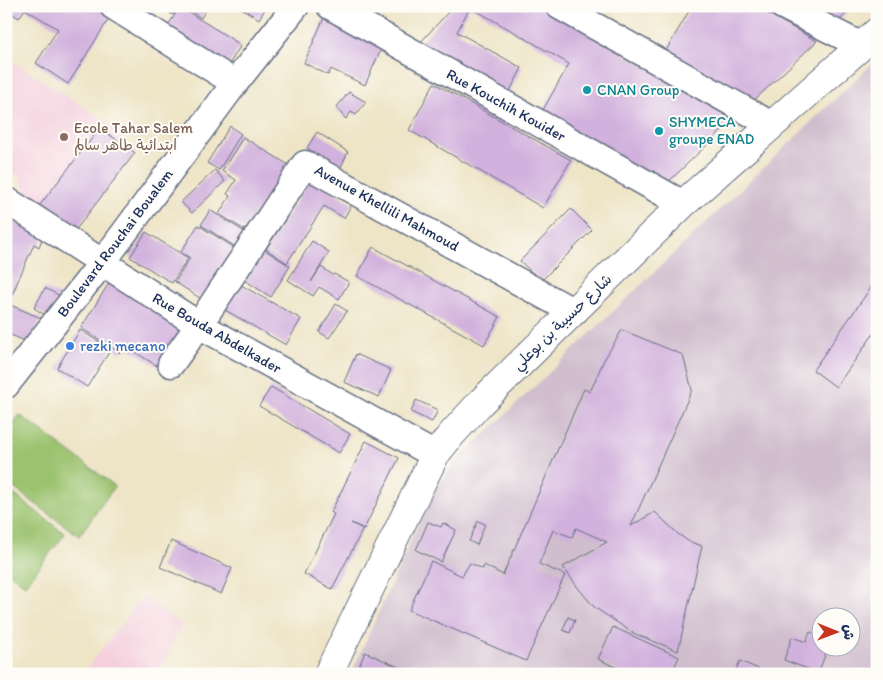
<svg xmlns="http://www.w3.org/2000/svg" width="883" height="680" viewBox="0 0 883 680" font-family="Itim,'Playpen Sans Arabic',sans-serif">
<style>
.built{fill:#f4cfdd}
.industrial{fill:#d0bdcd;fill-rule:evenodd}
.green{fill:#9bc26e;stroke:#5b7866}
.building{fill:#d1b1dd}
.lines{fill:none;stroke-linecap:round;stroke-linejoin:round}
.minor-casing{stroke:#656e82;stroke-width:29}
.major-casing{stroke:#656e82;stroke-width:30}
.minor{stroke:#fff;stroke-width:26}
.major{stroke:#fff;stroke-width:28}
.culture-dot{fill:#0f9aa8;stroke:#fdfcf7;stroke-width:2}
.education-dot{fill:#8d6e63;stroke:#fdfcf7;stroke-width:2}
.shop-dot{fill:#3f7fe0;stroke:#fdfcf7;stroke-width:2}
.labels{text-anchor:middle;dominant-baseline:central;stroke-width:4;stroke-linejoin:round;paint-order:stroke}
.culture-label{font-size:15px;fill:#0d838f;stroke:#fdfcf7;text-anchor:start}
.street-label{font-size:15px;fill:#1b2f5e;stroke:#fdfcf7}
.education-label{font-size:15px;fill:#785e54;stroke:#fdfcf7;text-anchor:start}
.shop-label{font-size:15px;fill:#366cbe;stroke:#fdfcf7;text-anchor:start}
</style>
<rect width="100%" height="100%" fill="#fdfcf7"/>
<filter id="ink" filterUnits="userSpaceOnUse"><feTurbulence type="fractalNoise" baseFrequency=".02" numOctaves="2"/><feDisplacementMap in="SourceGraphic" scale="10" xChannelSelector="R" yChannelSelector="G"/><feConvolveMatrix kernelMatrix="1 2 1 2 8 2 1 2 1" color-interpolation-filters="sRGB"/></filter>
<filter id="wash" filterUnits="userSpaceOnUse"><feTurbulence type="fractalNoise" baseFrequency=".0096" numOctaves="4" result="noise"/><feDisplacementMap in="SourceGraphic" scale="20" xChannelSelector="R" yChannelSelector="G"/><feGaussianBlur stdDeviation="1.12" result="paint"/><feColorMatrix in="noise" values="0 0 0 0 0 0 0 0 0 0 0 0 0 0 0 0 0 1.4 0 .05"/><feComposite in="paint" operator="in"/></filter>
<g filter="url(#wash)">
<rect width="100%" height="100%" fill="#eee4c6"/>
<path class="built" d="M 6,57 L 107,122 L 135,153 L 74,232 L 25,195 L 20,177 L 6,169 Z
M 143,597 L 182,625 L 157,674 L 82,674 Z"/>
<path class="industrial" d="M 877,59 L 877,674 L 351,674 L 429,500 L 442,479 L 457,461 ZM 820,618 L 850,618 L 850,648 L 820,648 Z"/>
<path class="green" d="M 20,415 L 115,486 L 79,536 L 6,482 L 6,433 Z
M 6,488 L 65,534 L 25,585 L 6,571 Z"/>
<g id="blocks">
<path class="building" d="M 6,6 L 99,6 L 112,14 L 68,84 L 36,63 L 58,29 L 25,9 L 19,18 L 6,10 Z
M 159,6 L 179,6 L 173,15 Z
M 182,6 L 208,6 L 201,18 Z
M 238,6 L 267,6 L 259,19 Z
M 454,6 L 542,6 L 735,118 L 663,187 L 539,117 L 569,64 L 535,44 L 470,7 L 457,32 L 522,68 L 505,100 L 417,46 Z
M 692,6 L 754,6 L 817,41 L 749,105 L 664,54 Z
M 808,6 L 853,6 L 838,22 Z
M 180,7 L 241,45 L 228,66 L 167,27 Z
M 324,18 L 383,45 L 365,85 L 331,69 L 328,75 L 304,63 Z
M 434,83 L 571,160 L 543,208 L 409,130 Z
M 349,92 L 366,102 L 356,115 L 351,112 L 346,119 L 336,108 Z
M 230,126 L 241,134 L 219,170 L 207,163 Z
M 100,128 L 135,153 L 74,232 L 39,206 Z
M 317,132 L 348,152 L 340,169 L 307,148 Z
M 243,137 L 292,167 L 251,234 L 219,214 L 230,196 L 227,194 L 236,180 L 222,171 Z
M 215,170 L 225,181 L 192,213 L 181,202 Z
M 312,178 L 352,204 L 344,218 L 324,206 L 287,263 L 266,249 Z
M 571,209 L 592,230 L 541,281 L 520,261 Z
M 6,210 L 47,227 L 39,247 L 34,244 L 8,304 L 41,318 L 30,343 L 6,333 Z
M 210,210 L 248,234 L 239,249 L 201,225 Z
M 198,225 L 235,248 L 203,300 L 175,282 L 190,258 L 181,252 Z
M 146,232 L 188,258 L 172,283 L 130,257 Z
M 312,241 L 329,252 L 311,282 L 321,267 L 333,275 L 334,274 L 349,282 L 339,299 L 319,287 L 313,296 L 288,280 Z
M 260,247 L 290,266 L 271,297 L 241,278 Z
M 373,247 L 500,317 L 484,345 L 357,276 Z
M 114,275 L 187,321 L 159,367 L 125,346 L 120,353 L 81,328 Z
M 877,279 L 877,329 L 836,387 L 813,370 Z
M 232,280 L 301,319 L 286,345 L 218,306 Z
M 45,288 L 60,296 L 48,317 L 34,308 Z
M 336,304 L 347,311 L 329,338 L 319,332 Z
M 80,330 L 111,349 L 87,387 L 57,368 Z
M 622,330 L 683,355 L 692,390 L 631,526 L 655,512 L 678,534 L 688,541 L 702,546 L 678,651 L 633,633 L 594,607 L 579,589 L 563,567 L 607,542 L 576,528 L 572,537 L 553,530 L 539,564 L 565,575 L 526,661 L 409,610 L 431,561 L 462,576 L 470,563 L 483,569 L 484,565 L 503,575 L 584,389 L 590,392 L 604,360 Z
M 356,354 L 391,370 L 379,397 L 344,382 Z
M 271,387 L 350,434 L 339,453 L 259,406 Z
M 416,400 L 438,410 L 432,422 L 411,412 Z
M 366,441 L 399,458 L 364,529 L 351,523 L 363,529 L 332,589 L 304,574 L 334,514 L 331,512 Z
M 478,521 L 485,524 L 477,545 L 469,541 Z
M 428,522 L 441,527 L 443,523 L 456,530 L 441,562 L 416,550 Z
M 171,541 L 232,568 L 221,594 L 160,567 Z
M 568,617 L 575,620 L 570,633 L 563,630 Z
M 613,627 L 679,657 L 671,674 L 630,674 L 598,659 Z
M 810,632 L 820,636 L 820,648 L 828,648 L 818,673 L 784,660 L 792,637 L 806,642 Z
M 365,652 L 414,674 L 356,674 Z
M 740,661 L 770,674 L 734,674 Z"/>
</g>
</g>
<g filter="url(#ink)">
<use href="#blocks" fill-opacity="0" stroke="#656e82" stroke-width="1"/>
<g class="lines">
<defs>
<path id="minor" d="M 113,6 L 235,83
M 330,6 L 683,204
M 559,6 L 772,125
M 783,6 L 862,46
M 6,200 L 199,325 L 435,455
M 171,364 L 199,325 L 305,164 L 574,312
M 6,385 L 102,263 L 235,83 L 296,6"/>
<path id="major" d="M 328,674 L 435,455 L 451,435 L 480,403 L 683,204 L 877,32"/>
</defs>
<use href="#minor" class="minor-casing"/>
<use href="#major" class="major-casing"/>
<use href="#minor" class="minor"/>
<use href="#major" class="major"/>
</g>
</g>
<g class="culture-dot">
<circle cx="587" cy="90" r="5"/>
<circle cx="659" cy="131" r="5"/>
</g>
<circle class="education-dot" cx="64" cy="137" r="5"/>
<circle class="shop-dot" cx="70" cy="346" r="5"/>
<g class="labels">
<g class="culture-label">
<text x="597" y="90">CNAN Group</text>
<text x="669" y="122">SHYMECA<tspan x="669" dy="17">groupe ENAD</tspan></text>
</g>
<g class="street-label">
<text transform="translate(506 105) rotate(29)">Rue Kouchih Kouider</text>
<text transform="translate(387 208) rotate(29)">Avenue Khellili Mahmoud</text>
<text transform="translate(115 243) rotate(-53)">Boulevard Rouchai Boualem</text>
<text transform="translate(562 322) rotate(-44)">شارع حسيبة بن بوعلي</text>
<text transform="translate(217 333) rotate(30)">Rue Bouda Abdelkader</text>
</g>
<g class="education-label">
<text x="74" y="128">Ecole Tahar Salem<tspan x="74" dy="17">ابتدائية طاهر سالم</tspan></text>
</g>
<g class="shop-label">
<text x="80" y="346">rezki mecano</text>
</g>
</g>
<rect width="883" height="680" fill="none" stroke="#fdfcf7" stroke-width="25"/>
<g transform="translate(836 632) rotate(91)"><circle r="24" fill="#fdfcf7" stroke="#a3aaba"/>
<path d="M0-4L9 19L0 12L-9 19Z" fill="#c8321e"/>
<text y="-8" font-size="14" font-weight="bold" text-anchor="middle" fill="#1b2f5e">ش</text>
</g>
</svg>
